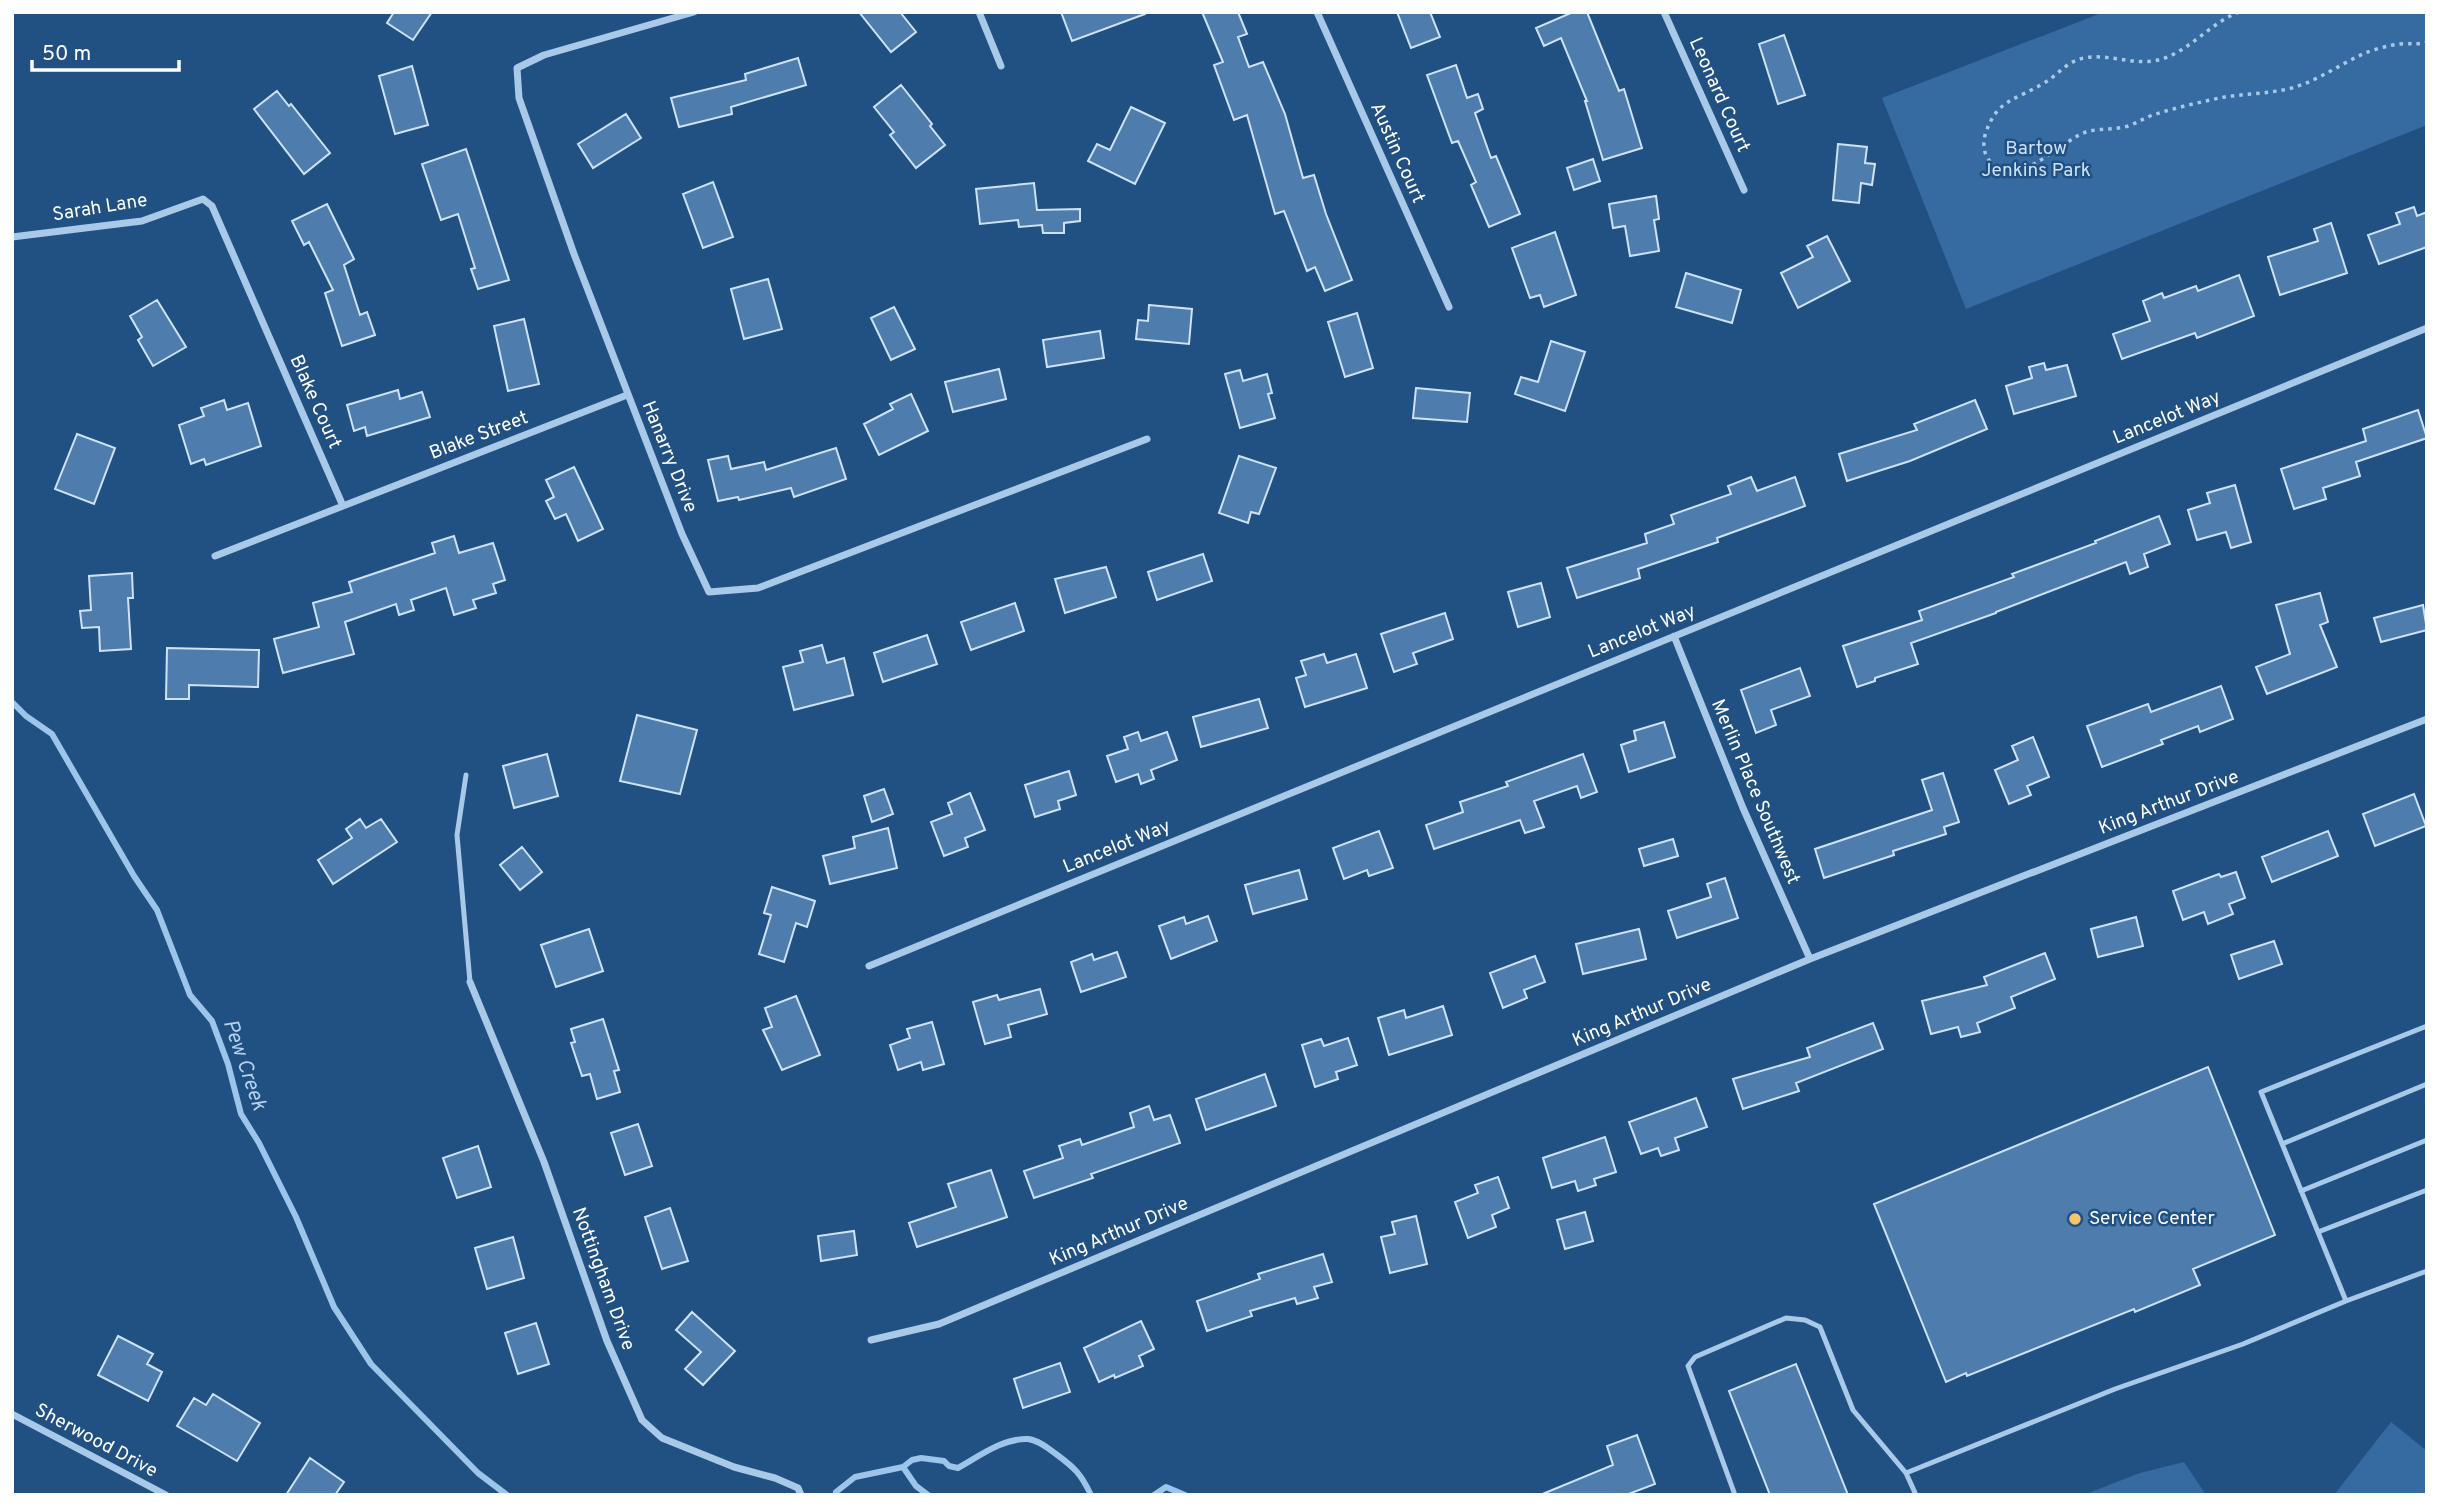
<svg xmlns="http://www.w3.org/2000/svg" width="2439" height="1507" viewBox="0 0 2439 1507" font-family="Overpass,sans-serif">
<style>
.green{fill:#356ba0}
.lines{fill:none;stroke-linecap:round;stroke-linejoin:round}
.stream{stroke:#9dc4e9;stroke-width:6}
.building{fill:#4e7dad;stroke:#cde2f6;stroke-width:2}
.path{stroke:#a9c9e8;stroke-width:3.5;stroke-dasharray:3.5 5;stroke-linecap:butt}
.lane{stroke:#a9c9e8;stroke-width:5}
.street{stroke:#a9c9e8;stroke-width:7}
.poi-dot{fill:#f4c56a;stroke:#215182;stroke-width:2.5}
.labels{text-anchor:middle;dominant-baseline:central;stroke-width:5;stroke-linejoin:round;paint-order:stroke}
.street-label{font-size:19px;fill:#fff;stroke:#215182}
.park-label{font-size:19px;fill:#cde2f6;stroke:#215182}
.poi-label{font-size:19px;fill:#fff;stroke:#215182;text-anchor:start}
.water-label{font-size:21px;font-style:italic;fill:#b4d2f0;stroke:#215182}
</style>
<rect width="100%" height="100%" fill="#215182"/>
<path class="green" d="M 2104,12 L 2427,12 L 2427,125 L 1966,309 L 1882,98 Z
M 2391,1422 L 2427,1451 L 2427,1495 L 2334,1495 Z
M 2184,1462 L 2206,1495 L 2083,1495 L 2140,1473 Z"/>
<g class="lines">
<path class="stream" d="M 12,702 L 26,716 L 52,734 L 134,876 L 157,910 L 190,995 L 212,1021 L 228,1064 L 241,1114 L 259,1143 L 296,1217 L 334,1307 L 371,1364 L 478,1473 L 507,1495
M 903,1467 L 916,1486 L 928,1495
M 836,1492 L 855,1477 L 903,1467 L 912,1460 L 921,1458 L 944,1461 L 949,1466 L 958,1468 C 978,1457 1003,1438 1028,1439 C 1038,1440 1048,1448 1056,1454 C 1075,1468 1081,1474 1091,1495
M 1154,1495 L 1166,1487 L 1185,1495"/>
</g>
<path class="building" d="M 394,12 L 432,12 L 413,40 L 387,23 Z
M 859,12 L 900,12 L 916,32 L 891,52 Z
M 1061,12 L 1145,12 L 1145,14 L 1072,41 Z
M 1202,12 L 1238,12 L 1247,34 L 1238,37 L 1249,67 L 1263,62 L 1285,114 L 1303,178 L 1314,175 L 1326,214 L 1352,280 L 1325,291 L 1315,267 L 1307,271 L 1284,211 L 1275,214 L 1247,115 L 1234,120 L 1214,65 L 1223,62 Z
M 1397,12 L 1430,12 L 1440,37 L 1411,48 Z
M 1573,12 L 1587,12 L 1619,91 L 1624,89 L 1642,148 L 1603,160 L 1585,101 L 1587,101 L 1561,38 L 1544,46 L 1536,28 Z
M 1784,35 L 1805,95 L 1778,104 L 1759,44 Z
M 798,58 L 806,85 L 731,107 L 732,114 L 679,127 L 671,98 L 746,80 L 745,74 Z
M 1456,65 L 1467,98 L 1478,94 L 1483,109 L 1475,113 L 1491,158 L 1496,156 L 1520,214 L 1489,227 L 1471,185 L 1476,182 L 1458,141 L 1452,143 L 1427,75 Z
M 412,66 L 428,125 L 395,134 L 379,76 Z
M 901,85 L 932,124 L 930,126 L 945,145 L 916,168 L 890,135 L 894,132 L 874,107 Z
M 277,91 L 289,106 L 291,104 L 330,153 L 304,174 L 254,109 Z
M 1131,107 L 1165,123 L 1135,184 L 1088,161 L 1097,144 L 1110,150 Z
M 626,114 L 641,138 L 593,168 L 578,144 Z
M 1838,144 L 1867,147 L 1865,163 L 1875,164 L 1872,185 L 1861,183 L 1859,203 L 1833,200 Z
M 466,149 L 509,280 L 478,289 L 471,269 L 475,268 L 458,214 L 441,220 L 422,164 Z
M 1593,159 L 1600,181 L 1574,190 L 1567,168 Z
M 713,182 L 733,237 L 703,248 L 683,194 Z
M 1034,183 L 1037,210 L 1080,209 L 1080,221 L 1064,223 L 1064,233 L 1043,233 L 1042,225 L 1019,227 L 1018,220 L 980,224 L 976,189 Z
M 1656,196 L 1659,219 L 1654,220 L 1659,251 L 1630,256 L 1625,226 L 1613,228 L 1609,204 Z
M 327,204 L 354,259 L 344,265 L 360,315 L 367,312 L 375,335 L 342,346 L 325,293 L 333,290 L 309,242 L 304,245 L 292,221 Z
M 2414,207 L 2417,216 L 2427,212 L 2427,247 L 2379,264 L 2368,235 L 2400,224 L 2396,213 Z
M 2331,223 L 2347,273 L 2280,295 L 2268,257 L 2318,241 L 2314,229 Z
M 1555,232 L 1576,295 L 1544,307 L 1540,295 L 1530,298 L 1512,248 Z
M 1827,236 L 1850,281 L 1798,308 L 1781,273 L 1813,257 L 1807,246 Z
M 1686,273 L 1741,290 L 1732,323 L 1676,307 Z
M 2239,275 L 2254,316 L 2197,338 L 2195,333 L 2122,359 L 2113,334 L 2150,321 L 2143,301 L 2162,293 L 2164,298 L 2196,286 L 2198,291 Z
M 768,279 L 782,329 L 744,339 L 731,289 Z
M 157,300 L 186,347 L 153,366 L 138,340 L 142,337 L 130,316 Z
M 1149,305 L 1192,309 L 1189,344 L 1136,339 L 1138,320 L 1148,321 Z
M 894,307 L 915,349 L 891,360 L 871,318 Z
M 1357,313 L 1373,368 L 1345,377 L 1328,322 Z
M 524,319 L 539,384 L 508,391 L 494,326 Z
M 1100,331 L 1104,358 L 1047,367 L 1043,340 Z
M 1551,341 L 1585,352 L 1565,411 L 1515,394 L 1521,377 L 1538,382 Z
M 2044,363 L 2046,370 L 2067,365 L 2076,396 L 2014,414 L 2006,386 L 2032,378 L 2029,367 Z
M 999,369 L 1006,399 L 953,412 L 945,382 Z
M 1240,370 L 1243,381 L 1267,374 L 1272,393 L 1268,394 L 1275,418 L 1240,428 L 1225,374 Z
M 1416,388 L 1470,393 L 1467,422 L 1413,418 Z
M 398,390 L 400,399 L 422,392 L 430,417 L 367,436 L 365,427 L 354,431 L 347,405 Z
M 911,394 L 928,431 L 879,455 L 864,424 L 893,409 L 890,404 Z
M 224,400 L 227,410 L 248,403 L 261,446 L 206,465 L 204,459 L 191,464 L 179,425 L 204,416 L 201,408 Z
M 1975,400 L 1987,429 L 1910,461 L 1847,481 L 1839,454 L 1917,430 L 1914,424 Z
M 2418,410 L 2427,438 L 2356,462 L 2360,476 L 2323,488 L 2326,499 L 2294,509 L 2281,469 L 2366,441 L 2363,429 Z
M 77,434 L 115,448 L 94,504 L 55,489 Z
M 836,448 L 846,479 L 794,497 L 791,488 L 739,500 L 738,497 L 718,501 L 708,460 L 728,456 L 731,469 L 764,462 L 766,470 Z
M 1239,456 L 1276,468 L 1259,514 L 1251,512 L 1248,523 L 1219,513 Z
M 574,467 L 603,529 L 578,541 L 566,514 L 555,519 L 546,501 L 554,497 L 546,480 Z
M 1751,477 L 1757,491 L 1795,477 L 1805,506 L 1717,538 L 1718,542 L 1638,569 L 1640,578 L 1577,598 L 1567,568 L 1647,543 L 1645,534 L 1674,524 L 1671,515 L 1731,494 L 1728,486 Z
M 2235,485 L 2251,542 L 2231,548 L 2226,532 L 2197,540 L 2188,510 L 2210,503 L 2207,493 Z
M 2159,516 L 2170,544 L 2144,554 L 2148,567 L 2130,574 L 2126,562 L 1996,612 L 1996,613 L 1911,643 L 1918,664 L 1875,678 L 1875,681 L 1857,687 L 1843,646 L 1922,620 L 1919,611 L 2014,577 L 2012,574 L 2096,543 L 2095,541 Z
M 454,536 L 459,553 L 493,543 L 505,580 L 493,584 L 496,593 L 473,600 L 476,608 L 454,615 L 446,588 L 411,600 L 414,610 L 399,615 L 396,604 L 345,622 L 354,654 L 283,673 L 274,639 L 319,627 L 313,603 L 352,592 L 349,582 L 435,553 L 432,543 Z
M 1203,554 L 1212,581 L 1157,600 L 1148,572 Z
M 1106,567 L 1116,597 L 1065,613 L 1055,579 Z
M 132,573 L 133,598 L 128,598 L 131,649 L 100,651 L 99,627 L 82,628 L 80,611 L 91,610 L 89,576 Z
M 1541,583 L 1550,617 L 1518,627 L 1508,592 Z
M 2320,593 L 2328,622 L 2320,625 L 2337,667 L 2267,694 L 2256,667 L 2290,654 L 2276,605 Z
M 1015,603 L 1024,631 L 971,650 L 961,622 Z
M 2423,605 L 2427,630 L 2381,642 L 2374,618 Z
M 1445,613 L 1453,639 L 1413,653 L 1417,664 L 1394,672 L 1381,634 Z
M 927,635 L 937,664 L 883,682 L 874,653 Z
M 822,645 L 827,663 L 844,658 L 853,695 L 794,710 L 783,667 L 803,662 L 800,651 Z
M 167,648 L 259,650 L 258,687 L 189,685 L 189,699 L 166,699 Z
M 1324,654 L 1327,663 L 1356,654 L 1367,688 L 1305,707 L 1296,678 L 1306,675 L 1301,661 Z
M 1800,668 L 1810,696 L 1771,710 L 1776,725 L 1756,733 L 1741,690 Z
M 2221,686 L 2233,719 L 2200,732 L 2198,726 L 2161,740 L 2163,744 L 2102,767 L 2087,726 L 2148,704 L 2151,712 Z
M 1259,699 L 1268,728 L 1201,747 L 1193,717 Z
M 637,715 L 697,730 L 680,794 L 620,781 Z
M 1664,722 L 1675,757 L 1629,772 L 1621,745 L 1636,740 L 1634,731 Z
M 1138,732 L 1141,741 L 1167,732 L 1177,760 L 1151,770 L 1154,779 L 1141,784 L 1138,774 L 1116,782 L 1107,756 L 1128,749 L 1124,737 Z
M 2033,737 L 2049,777 L 2027,786 L 2031,795 L 2009,804 L 1995,770 L 2018,760 L 2012,746 Z
M 547,754 L 558,796 L 514,808 L 503,766 Z
M 1583,754 L 1597,792 L 1581,798 L 1577,786 L 1534,801 L 1544,827 L 1525,833 L 1520,820 L 1434,849 L 1426,825 L 1463,812 L 1460,802 L 1508,786 L 1506,782 Z
M 1069,771 L 1076,795 L 1058,801 L 1060,809 L 1035,817 L 1025,785 Z
M 1943,773 L 1959,822 L 1944,827 L 1946,834 L 1893,851 L 1894,855 L 1824,878 L 1815,849 L 1932,810 L 1922,780 Z
M 884,789 L 893,814 L 872,822 L 864,796 Z
M 970,793 L 985,830 L 965,838 L 968,847 L 944,856 L 931,822 L 952,814 L 948,803 Z
M 2414,794 L 2426,826 L 2375,846 L 2363,814 Z
M 360,819 L 366,828 L 381,819 L 397,842 L 333,884 L 318,860 L 352,838 L 346,829 Z
M 888,828 L 897,868 L 830,884 L 823,856 L 855,848 L 853,837 Z
M 1379,831 L 1393,868 L 1369,876 L 1367,870 L 1344,879 L 1333,848 Z
M 2328,831 L 2338,856 L 2272,882 L 2262,857 Z
M 1673,839 L 1678,856 L 1644,866 L 1639,849 Z
M 522,847 L 542,872 L 520,890 L 500,865 Z
M 1299,870 L 1307,899 L 1253,914 L 1245,885 Z
M 2236,872 L 2245,898 L 2229,904 L 2233,914 L 2208,924 L 2204,912 L 2183,920 L 2173,891 L 2219,874 L 2221,877 Z
M 1725,878 L 1738,918 L 1677,938 L 1668,911 L 1711,897 L 1707,884 Z
M 772,887 L 815,901 L 807,927 L 796,923 L 784,962 L 759,954 L 771,915 L 764,913 Z
M 1208,916 L 1217,941 L 1171,959 L 1159,926 L 1184,917 L 1186,924 Z
M 2136,917 L 2143,946 L 2098,957 L 2091,929 Z
M 589,929 L 603,971 L 556,987 L 541,945 Z
M 1639,929 L 1646,959 L 1583,974 L 1576,944 Z
M 2274,941 L 2282,964 L 2239,979 L 2231,955 Z
M 1117,952 L 1126,977 L 1081,992 L 1071,962 L 1092,954 L 1094,960 Z
M 2045,953 L 2055,979 L 2011,997 L 2015,1008 L 1977,1023 L 1980,1032 L 1961,1037 L 1958,1027 L 1931,1034 L 1922,1001 L 1987,985 L 1984,977 Z
M 1535,956 L 1545,982 L 1524,990 L 1527,998 L 1503,1008 L 1490,973 Z
M 1040,989 L 1047,1014 L 1008,1025 L 1011,1037 L 985,1044 L 973,1002 L 997,995 L 999,1000 Z
M 796,996 L 820,1055 L 782,1070 L 763,1030 L 772,1027 L 765,1008 Z
M 1443,1006 L 1452,1035 L 1389,1055 L 1378,1018 L 1404,1010 L 1406,1018 Z
M 603,1019 L 619,1070 L 614,1071 L 620,1092 L 597,1099 L 590,1074 L 582,1076 L 571,1043 L 575,1042 L 571,1029 Z
M 932,1022 L 944,1064 L 923,1070 L 921,1062 L 898,1070 L 890,1045 L 910,1038 L 907,1029 Z
M 1873,1023 L 1883,1049 L 1796,1083 L 1799,1091 L 1743,1109 L 1733,1079 L 1810,1057 L 1807,1048 Z
M 1348,1038 L 1357,1065 L 1336,1072 L 1338,1079 L 1315,1087 L 1302,1045 L 1321,1039 L 1324,1046 Z
M 2208,1067 L 2275,1235 L 2193,1269 L 2200,1285 L 2135,1312 L 2134,1309 L 1967,1376 L 1966,1373 L 1946,1382 L 1874,1204 Z
M 1265,1074 L 1276,1106 L 1206,1130 L 1196,1099 Z
M 1696,1098 L 1707,1127 L 1675,1138 L 1679,1150 L 1661,1156 L 1658,1148 L 1641,1154 L 1629,1122 Z
M 1149,1106 L 1154,1120 L 1170,1115 L 1180,1143 L 1091,1174 L 1093,1178 L 1034,1198 L 1024,1171 L 1063,1158 L 1059,1146 L 1080,1139 L 1082,1145 L 1134,1127 L 1130,1113 Z
M 638,1124 L 652,1166 L 625,1175 L 611,1133 Z
M 1605,1137 L 1616,1172 L 1594,1179 L 1596,1185 L 1578,1191 L 1575,1181 L 1552,1188 L 1543,1158 Z
M 478,1146 L 491,1187 L 457,1198 L 443,1158 Z
M 991,1170 L 1007,1217 L 917,1247 L 909,1223 L 956,1207 L 948,1184 Z
M 1498,1177 L 1509,1208 L 1492,1215 L 1496,1227 L 1468,1238 L 1455,1202 L 1478,1193 L 1475,1185 Z
M 670,1208 L 688,1261 L 662,1269 L 645,1217 Z
M 1585,1212 L 1593,1241 L 1565,1249 L 1557,1220 Z
M 1416,1216 L 1427,1264 L 1390,1273 L 1381,1237 L 1395,1234 L 1392,1222 Z
M 854,1231 L 857,1255 L 821,1261 L 818,1236 Z
M 513,1237 L 524,1278 L 487,1289 L 475,1248 Z
M 1323,1254 L 1332,1282 L 1314,1287 L 1318,1298 L 1297,1304 L 1295,1298 L 1250,1311 L 1252,1316 L 1207,1331 L 1197,1301 L 1260,1279 L 1258,1274 Z
M 692,1312 L 735,1351 L 703,1385 L 685,1369 L 701,1352 L 676,1330 Z
M 1141,1321 L 1154,1349 L 1139,1356 L 1143,1366 L 1115,1378 L 1114,1375 L 1099,1382 L 1084,1348 Z
M 536,1323 L 549,1364 L 518,1374 L 505,1333 Z
M 118,1336 L 153,1354 L 147,1364 L 162,1372 L 148,1401 L 98,1375 Z
M 1060,1363 L 1070,1392 L 1023,1408 L 1014,1379 Z
M 1796,1364 L 1848,1495 L 1770,1495 L 1729,1391 Z
M 213,1394 L 260,1423 L 237,1461 L 177,1426 L 194,1398 L 206,1405 Z
M 1637,1435 L 1655,1484 L 1626,1495 L 1540,1495 L 1613,1465 L 1607,1446 Z
M 310,1458 L 344,1482 L 335,1495 L 286,1495 Z"/>
<g class="lines">
<path class="path" d="M 2239,12 C 2210,23 2188,53 2158,60 C 2134,66 2108,53 2084,58 C 2067,61 2058,75 2044,83 C 2017,100 1998,98 1986,132 C 1983,140 1983,150 1987,157 C 2010,198 2058,142 2086,132 C 2099,128 2115,130 2128,126 C 2137,123 2144,118 2153,115 C 2174,108 2197,103 2219,98 C 2240,94 2262,94 2283,90 C 2312,85 2338,65 2365,53 C 2376,49 2389,45 2400,44 C 2410,43 2418,45 2427,42"/>
<path class="lane" d="M 466,775 L 457,835 L 470,982
M 2282,1144 L 2427,1084
M 2301,1191 L 2427,1140
M 2318,1232 L 2427,1190
M 2346,1301 L 2261,1092 L 2427,1026
M 1735,1495 L 1688,1366 L 1695,1357 L 1786,1318 L 1805,1320 L 1820,1327 L 1853,1410 L 1906,1473
M 1916,1495 L 1906,1473 L 2115,1389 L 2243,1344 L 2346,1301 L 2427,1271"/>
<path class="street" d="M 694,12 L 544,55 L 517,68 L 519,98 L 574,254 L 682,534 L 709,592 L 758,588 L 1147,439
M 979,12 L 1001,66
M 1317,12 L 1449,307
M 1664,12 L 1744,190
M 12,237 L 142,221 L 203,199 L 212,206 L 343,506
M 215,556 L 627,395
M 1674,636 L 1743,808 L 1810,959
M 869,966 L 2427,328
M 470,982 L 544,1162 L 607,1341 L 642,1420 L 662,1438 L 734,1467 L 775,1478 L 798,1488 L 801,1495
M 871,1340 L 939,1324 L 1810,959 L 2427,719
M 12,1414 L 166,1495"/>
</g>
<circle class="poi-dot" cx="2075" cy="1219" r="7"/>
<g class="labels">
<g class="street-label">
<text transform="translate(1719 95) rotate(66)">Leonard Court</text>
<text transform="translate(1397 153) rotate(66)">Austin Court</text>
<text transform="translate(100 208) rotate(-9)">Sarah Lane</text>
<text transform="translate(315 402) rotate(66)">Blake Court</text>
<text transform="translate(2167 418) rotate(-22)">Lancelot Way</text>
<text transform="translate(479 436) rotate(-21)">Blake Street</text>
<text transform="translate(669 457) rotate(68)">Hanarry Drive</text>
<text transform="translate(1642 632) rotate(-22)">Lancelot Way</text>
<text transform="translate(1755 792) rotate(67)">Merlin Place Southwest</text>
<text transform="translate(2169 803) rotate(-21)">King Arthur Drive</text>
<text transform="translate(1117 847) rotate(-22)">Lancelot Way</text>
<text transform="translate(1642 1013) rotate(-23)">King Arthur Drive</text>
<text transform="translate(1119 1232) rotate(-23)">King Arthur Drive</text>
<text transform="translate(603 1279) rotate(70)">Nottingham Drive</text>
<text transform="translate(96 1441) rotate(28)">Sherwood Drive</text>
</g>
<g class="park-label">
<text x="2036" y="149">Bartow<tspan x="2036" dy="22">Jenkins Park</tspan></text>
</g>
<g class="poi-label">
<text x="2089" y="1219">Service Center</text>
</g>
<g class="water-label">
<text transform="translate(244 1065) rotate(71)">Pew Creek</text>
</g>
</g>
<rect width="2439" height="1507" fill="none" stroke="#ffffff" stroke-width="28"/>
<path d="M32 60v10h147v-10" fill="none" stroke="#ffffff" stroke-width="3.5"/>
<text x="42" y="60" font-size="21" fill="#ffffff" stroke="#215182" stroke-width="5" paint-order="stroke">50 m</text>
</svg>
